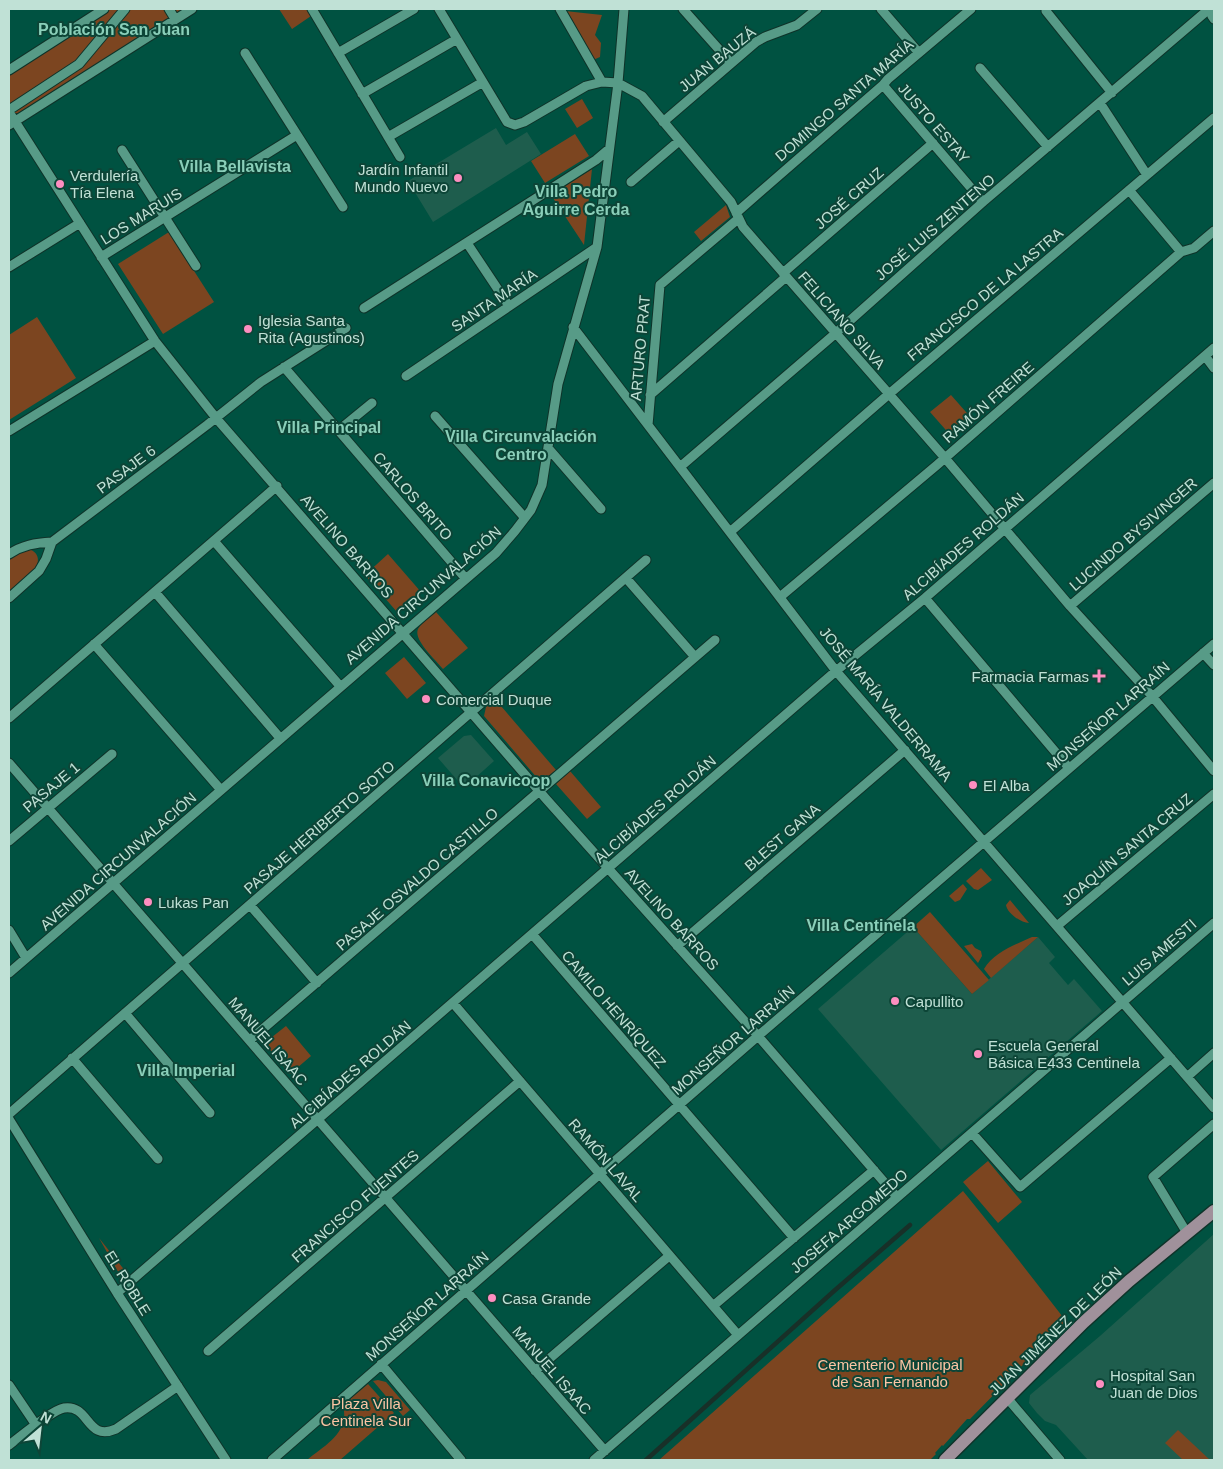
<svg xmlns="http://www.w3.org/2000/svg" width="1223" height="1469" viewBox="0 0 1223 1469" font-family="Helvetica,sans-serif">
<style>
.built{fill:#1e5d4d}
.green{fill:#7c4520}
.lines{fill:none;stroke-linecap:round;stroke-linejoin:round}
.stream{stroke:#183028;stroke-width:4.5}
.minor-casing{stroke:#0e3329;stroke-width:11}
.major-casing{stroke:#0e3329;stroke-width:15}
.minor{stroke:#579b87;stroke-width:9}
.major{stroke:#a0919b;stroke-width:12}
.poi-dot{fill:#fd8ec0;stroke:#0d4537;stroke-width:2}
.labels{text-anchor:middle;dominant-baseline:central;stroke-width:4;stroke-linejoin:round;paint-order:stroke}
.street-label{font-size:15px;fill:#c0e1d6;stroke:#0d4537}
.poi-label{font-size:15px;fill:#c0e1d6;stroke:#0d4537;text-anchor:start}
.park-label{font-size:15px;fill:#fdc5a4;stroke:#0d4537}
.neighbourhood-label{font-size:16px;font-weight:bold;fill:#8acfb9;stroke:#0d4537}
</style>
<rect width="100%" height="100%" fill="#005241"/>
<path class="built" d="M 496,128 L 506,145 L 527,132 L 541,154 L 433,222 L 408,181 Z
M 471,735 L 494,761 L 464,788 L 438,758 L 464,736 Z
M 913,927 L 972,994 L 1038,937 L 1055,957 L 1049,963 L 1068,985 L 1074,979 L 1102,1011 L 941,1150 L 818,1009 Z
M 1214,1234 L 1214,1460 L 1088,1460 L 1056,1425 L 1045,1421 L 1037,1413 L 1029,1403 L 1030,1395 L 1100,1336 Z"/>
<path class="green" d="M 104,9 L 192,9 L 15,122 L 9,112 L 9,70 Z
M 279,9 L 307,9 L 311,16 L 292,29 Z
M 565,11 L 602,15 L 595,35 L 601,43 L 600,57 L 593,60 Z
M 582,99 L 593,118 L 577,128 L 565,109 Z
M 575,134 L 589,156 L 545,183 L 531,161 Z
M 592,169 L 584,245 L 551,195 Z
M 726,205 L 730,217 L 701,241 L 694,232 Z
M 169,232 L 214,302 L 163,334 L 118,264 Z
M 37,317 L 76,378 L 9,420 L 9,335 Z
M 951,395 L 973,420 L 952,437 L 930,412 Z
M 29,549 C 39,553 40,560 35,569 L 9,591 L 9,558 Z
M 388,554 L 421,592 L 397,612 L 365,575 Z
M 436,612 L 468,648 L 443,669 C 436,660 413,640 418,629 C 422,622 431,617 436,612 Z
M 404,657 L 426,683 L 407,699 L 385,673 Z
M 495,699 L 556,770 L 547,777 L 538,779 L 484,716 L 486,707 Z
M 570,771 L 601,807 L 587,819 L 556,784 Z
M 981,868 L 992,880 L 978,890 L 974,889 L 966,881 Z
M 963,884 L 967,889 L 960,900 L 955,902 L 949,896 Z
M 1010,900 L 1029,923 C 1021,923 1007,913 1006,905 Z
M 930,912 L 989,980 L 972,994 L 913,927 Z
M 1032,937 L 1038,937 L 991,978 L 984,969 C 994,952 1015,945 1032,937 Z
M 972,944 L 975,948 L 981,951 L 982,956 L 978,963 L 964,946 Z
M 286,1026 L 311,1056 L 290,1074 L 266,1045 L 267,1041 Z
M 988,1161 L 1022,1202 L 998,1223 L 963,1182 Z
M 963,1191 L 1013,1253 L 1066,1321 L 970,1419 L 967,1419 L 943,1446 L 942,1445 L 935,1453 L 936,1454 L 930,1460 L 659,1460 Z
M 99,1238 L 126,1272 L 121,1277 Z
M 378,1380 L 386,1382 L 410,1410 L 403,1416 L 373,1381 Z
M 368,1384 L 394,1413 L 340,1460 L 307,1460 C 325,1445 350,1433 343,1405 Z
M 1178,1430 L 1209,1459 L 1207,1460 L 1183,1460 L 1165,1443 Z"/>
<g class="lines">
<path class="stream" d="M 646,1460 L 834,1291 L 910,1225"/>
<defs>
<path id="minor" d="M 169,9 L 175,19
M 312,9 L 400,157
M 439,9 L 507,122 L 515,125 L 524,122 L 586,86 L 602,82 L 618,83 L 642,96 L 731,202 L 743,227 L 945,458 L 1070,606 L 1152,696 L 1214,771
M 560,9 L 602,82
M 683,9 L 731,63
M 881,9 L 919,53
M 1210,9 L 1212,16 L 1214,19
M 1046,11 L 1112,93
M 245,53 L 343,207
M 338,53 L 414,9
M 980,68 L 1048,147
M 9,70 L 104,9
M 883,85 L 983,202
M 362,94 L 457,39
M 1100,103 L 1147,175
M 9,110 L 79,64 L 125,9
M 9,112 L 155,341 L 216,418 L 547,800 L 758,1036 L 897,1197
M 663,122 L 756,42 L 765,37 L 797,25 L 817,9
M 9,125 L 192,9
M 388,137 L 483,82
M 122,150 L 196,266
M 631,182 L 679,141
M 1129,190 L 1181,252
M 736,213 L 883,85 L 888,79 L 971,9
M 467,243 L 509,306
M 101,257 L 297,135
M 9,267 L 80,223
M 783,273 L 933,143
M 364,308 L 596,160 L 609,149
M 573,327 L 836,671 L 1214,1108
M 1205,356 L 1214,368
M 284,367 L 466,579
M 406,376 L 597,247
M 650,395 L 786,277
M 435,416 L 525,518
M 648,425 L 660,285 L 738,219
M 339,430 L 372,403
M 9,431 L 155,341
M 548,448 L 601,509
M 680,467 L 836,333 L 983,202 L 1209,9
M 730,532 L 889,394 L 1214,118
M 214,541 L 340,686
M 52,542 L 207,425 L 261,382 L 346,328
M 9,554 C 23,545 35,543 52,542
M 626,578 L 695,657
M 155,592 L 280,738
M 780,597 L 937,465 L 1181,252 L 1194,248 L 1214,231
M 9,598 L 39,571 L 46,559 L 52,542
M 925,598 L 1069,768
M 1070,606 L 1214,483
M 94,644 L 221,790
M 1203,653 L 1214,665
M 9,718 L 277,486
M 9,763 L 605,1451
M 9,841 L 112,754
M 250,905 L 317,983
M 1057,926 L 1214,794
M 9,930 L 26,958
M 532,934 L 794,1238
M 677,946 L 905,750
M 9,973 L 496,553 L 515,531 L 531,510 L 542,485 L 558,384 L 597,247 L 618,83 L 624,9
M 453,1003 L 738,1335
M 125,1013 L 210,1113
M 250,1040 L 715,640
M 72,1058 L 158,1159
M 1187,1077 L 1214,1053
M 9,1114 L 646,560
M 9,1119 L 117,1293 L 226,1460
M 972,1133 L 1020,1187 L 1171,1058
M 1187,1233 L 1153,1177 L 1214,1124
M 117,1293 L 836,671 L 925,598 L 1214,348
M 713,1306 L 874,1170
M 208,1351 L 520,1081
M 381,1364 L 461,1460
M 535,1371 L 669,1256
M 9,1385 L 36,1425
M 1008,1399 L 1060,1460
M 9,1445 C 20,1437 52,1410 64,1408 C 90,1404 86,1442 116,1429 L 178,1386
M 272,1460 L 758,1036 L 1214,644
M 594,1460 L 1214,923"/>
<path id="major" d="M 945,1460 L 1084,1322 L 1129,1281 L 1214,1211"/>
</defs>
<use href="#minor" class="minor-casing"/>
<use href="#major" class="major-casing"/>
<use href="#minor" class="minor"/>
<use href="#major" class="major"/>
</g>
<g class="poi-dot">
<circle cx="458" cy="178" r="5"/>
<circle cx="60" cy="184" r="5"/>
<circle cx="248" cy="329" r="5"/>
<path d="M1096.5 668.5h5v5h5v5h-5v5h-5v-5h-5v-5h5z"/>
<circle cx="426" cy="699" r="5"/>
<circle cx="973" cy="785" r="5"/>
<circle cx="148" cy="902" r="5"/>
<circle cx="895" cy="1001" r="5"/>
<circle cx="978" cy="1054" r="5"/>
<circle cx="492" cy="1298" r="5"/>
<circle cx="1100" cy="1384" r="5"/>
</g>
<g class="labels">
<g class="street-label">
<text transform="translate(717 59) rotate(-39)">JUAN BAUZÁ</text>
<text transform="translate(844 100) rotate(-41)">DOMINGO SANTA MARÍA</text>
<text transform="translate(934 123) rotate(49)">JUSTO ESTAY</text>
<text transform="translate(849 198) rotate(-41)">JOSÉ CRUZ</text>
<text transform="translate(141 216) rotate(-32)">LOS MARUIS</text>
<text transform="translate(935 227) rotate(-41)">JOSÉ LUIS ZENTENO</text>
<text transform="translate(985 294) rotate(-40)">FRANCISCO DE LA LASTRA</text>
<text transform="translate(494 300) rotate(-34)">SANTA MARÍA</text>
<text transform="translate(842 320) rotate(49)">FELICIANO SILVA</text>
<text transform="translate(640 348) rotate(-85)">ARTURO PRAT</text>
<text transform="translate(988 402) rotate(-41)">RAMÓN FREIRE</text>
<text transform="translate(126 469) rotate(-37)">PASAJE 6</text>
<text transform="translate(413 496) rotate(49)">CARLOS BRITO</text>
<text transform="translate(1133 534) rotate(-41)">LUCINDO BYSIVINGER</text>
<text transform="translate(347 546) rotate(49)">AVELINO BARROS</text>
<text transform="translate(963 546) rotate(-41)">ALCIBÍADES ROLDÁN</text>
<text transform="translate(423 595) rotate(-41)">AVENIDA CIRCUNVALACIÓN</text>
<text transform="translate(886 704) rotate(50)">JOSÉ MARÍA VALDERRAMA</text>
<text transform="translate(1108 716) rotate(-41)">MONSEÑOR LARRAÍN</text>
<text transform="translate(51 787) rotate(-40)">PASAJE 1</text>
<text transform="translate(655 809) rotate(-41)">ALCIBÍADES ROLDÁN</text>
<text transform="translate(319 827) rotate(-41)">PASAJE HERIBERTO SOTO</text>
<text transform="translate(782 837) rotate(-41)">BLEST GANA</text>
<text transform="translate(1127 849) rotate(-40)">JOAQUÍN SANTA CRUZ</text>
<text transform="translate(118 861) rotate(-41)">AVENIDA CIRCUNVALACIÓN</text>
<text transform="translate(417 879) rotate(-41)">PASAJE OSVALDO CASTILLO</text>
<text transform="translate(672 919) rotate(48)">AVELINO BARROS</text>
<text transform="translate(1159 952) rotate(-41)">LUIS AMESTI</text>
<text transform="translate(614 1009) rotate(49)">CAMILO HENRÍQUEZ</text>
<text transform="translate(733 1040) rotate(-41)">MONSEÑOR LARRAÍN</text>
<text transform="translate(268 1041) rotate(49)">MANUEL ISAAC</text>
<text transform="translate(350 1074) rotate(-41)">ALCIBÍADES ROLDÁN</text>
<text transform="translate(606 1160) rotate(49)">RAMÓN LAVAL</text>
<text transform="translate(355 1206) rotate(-41)">FRANCISCO FUENTES</text>
<text transform="translate(849 1221) rotate(-41)">JOSEFA ARGOMEDO</text>
<text transform="translate(128 1283) rotate(58)">EL ROBLE</text>
<text transform="translate(427 1306) rotate(-41)">MONSEÑOR LARRAÍN</text>
<text transform="translate(1055 1331) rotate(-44)">JUAN JIMÉNEZ DE LEÓN</text>
<text transform="translate(552 1370) rotate(49)">MANUEL ISAAC</text>
</g>
<g class="poi-label">
<text x="448" y="169" text-anchor="end">Jardín Infantil<tspan x="448" dy="17">Mundo Nuevo</tspan></text>
<text x="70" y="175">Verdulería<tspan x="70" dy="17">Tía Elena</tspan></text>
<text x="258" y="320">Iglesia Santa<tspan x="258" dy="17">Rita (Agustinos)</tspan></text>
<text x="1089" y="676" text-anchor="end">Farmacia Farmas</text>
<text x="436" y="699">Comercial Duque</text>
<text x="983" y="785">El Alba</text>
<text x="158" y="902">Lukas Pan</text>
<text x="905" y="1001">Capullito</text>
<text x="988" y="1045">Escuela General<tspan x="988" dy="17">Básica E433 Centinela</tspan></text>
<text x="502" y="1298">Casa Grande</text>
<text x="1110" y="1375">Hospital San<tspan x="1110" dy="17">Juan de Dios</tspan></text>
</g>
<g class="park-label">
<text x="890" y="1364">Cementerio Municipal<tspan x="890" dy="17">de San Fernando</tspan></text>
<text x="366" y="1403">Plaza Villa<tspan x="366" dy="17">Centinela Sur</tspan></text>
</g>
<g class="neighbourhood-label">
<text x="114" y="29">Población San Juan</text>
<text x="235" y="166">Villa Bellavista</text>
<text x="576" y="191">Villa Pedro<tspan x="576" dy="18">Aguirre Cerda</tspan></text>
<text x="329" y="427">Villa Principal</text>
<text x="521" y="436">Villa Circunvalación<tspan x="521" dy="18">Centro</tspan></text>
<text x="486" y="780">Villa Conavicoop</text>
<text x="861" y="925">Villa Centinela</text>
<text x="186" y="1070">Villa Imperial</text>
</g>
</g>
<rect width="1223" height="1469" fill="none" stroke="#c0e1d6" stroke-width="20"/>
<g transform="translate(40 1429) rotate(28)" stroke="#0d4537" stroke-width="4" paint-order="stroke">
<path d="M0-4L9 19L0 12L-9 19Z" fill="#c0e1d6"/>
<text y="-8" font-size="14" font-weight="bold" text-anchor="middle" fill="#c0e1d6">N</text>
</g>
</svg>
